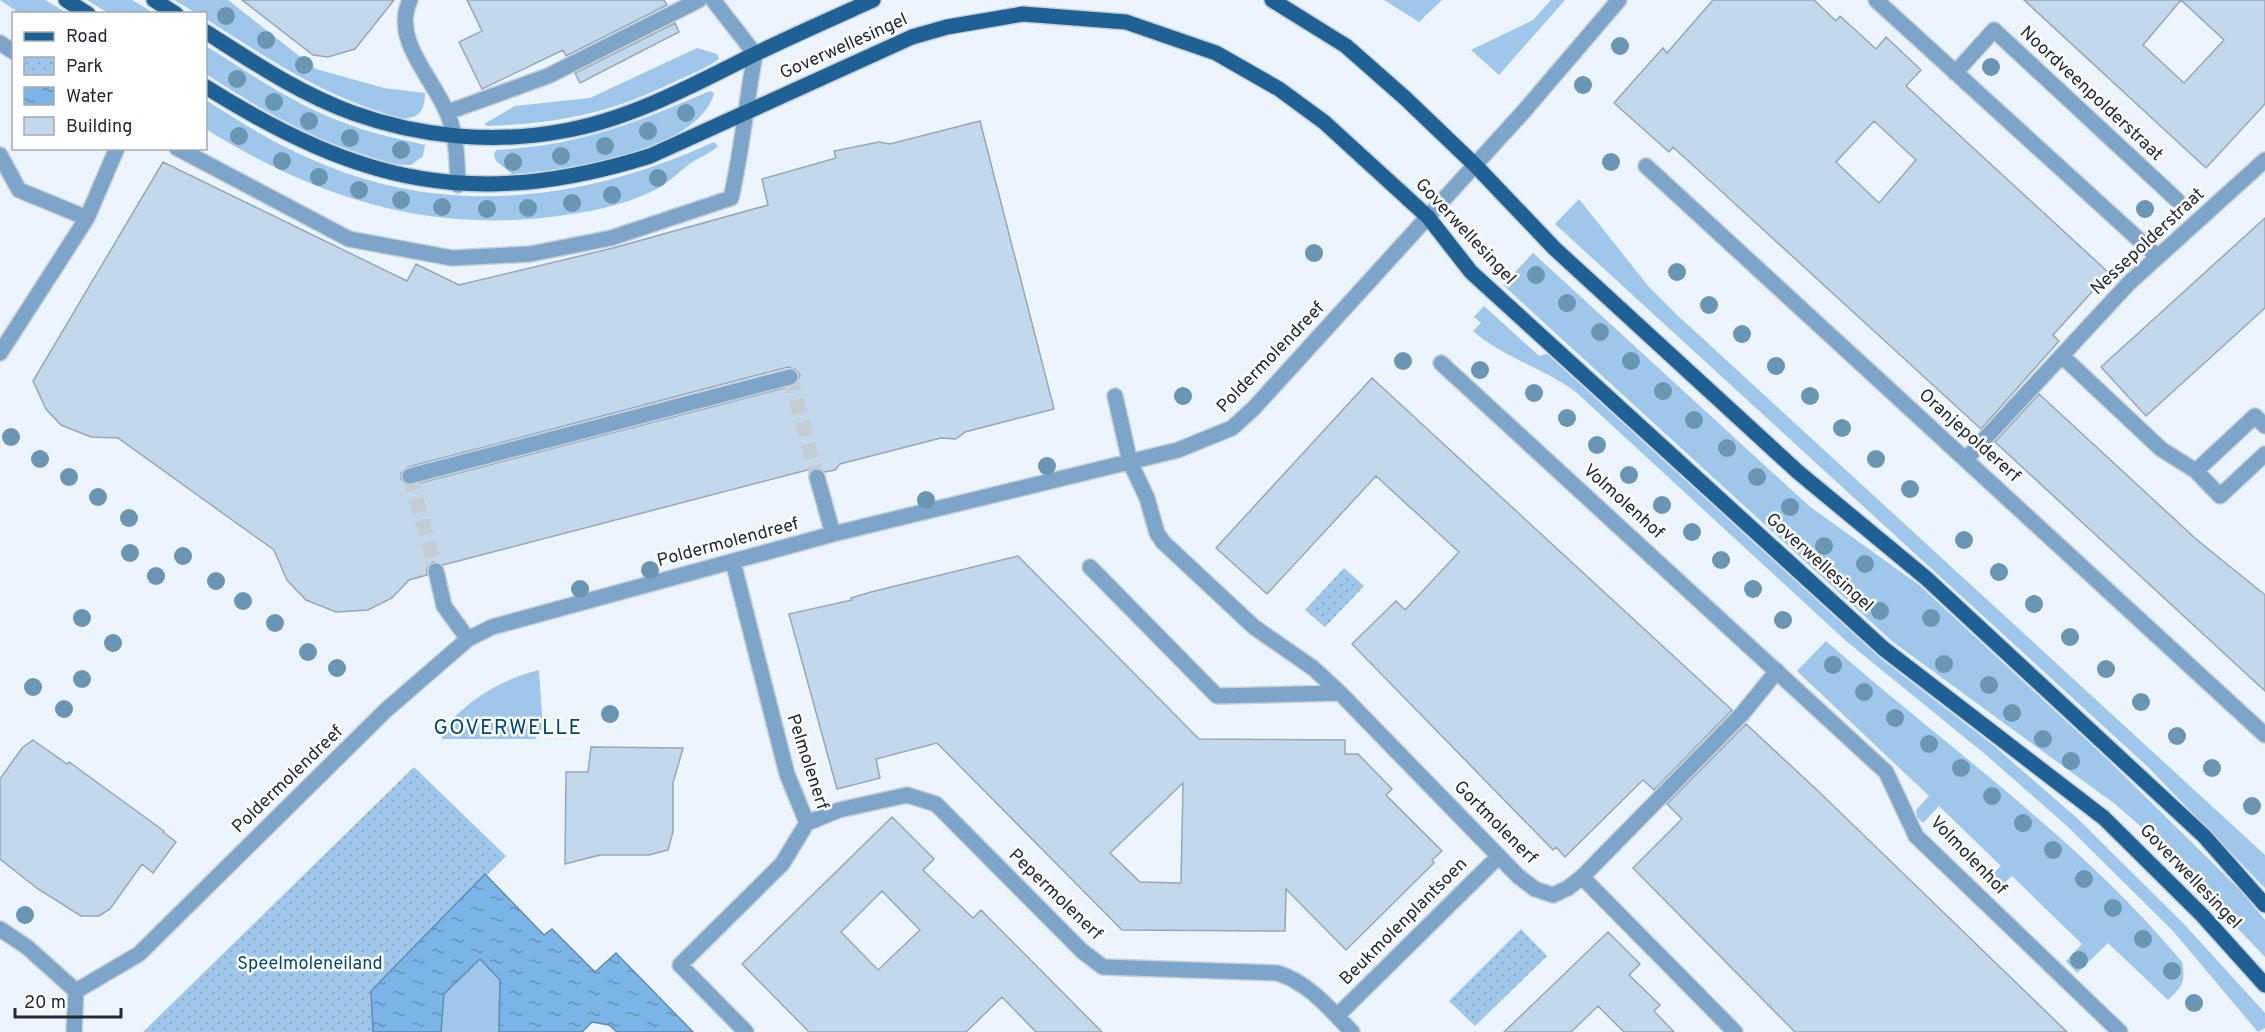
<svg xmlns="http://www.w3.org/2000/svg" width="2265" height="1032" viewBox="0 0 2265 1032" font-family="Overpass,sans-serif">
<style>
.grass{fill:#9fc7eb}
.park{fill:url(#park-dots)}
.water{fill:url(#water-ripples);stroke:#618bb0;stroke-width:1.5}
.building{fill:#c4d8eb;stroke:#94a8ba;stroke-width:1.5;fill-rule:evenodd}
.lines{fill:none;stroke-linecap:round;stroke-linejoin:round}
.minor-tunnel{stroke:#c4cdd4;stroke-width:15;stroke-dasharray:15 8;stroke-linecap:butt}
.minor-casing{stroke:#c8d1d8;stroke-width:18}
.major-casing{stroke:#c8d1d8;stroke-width:18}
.minor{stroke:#7da5ca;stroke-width:15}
.major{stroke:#1f6194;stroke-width:15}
.tree{fill:#6b96b3}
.labels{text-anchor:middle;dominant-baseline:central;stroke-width:5;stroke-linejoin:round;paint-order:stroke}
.street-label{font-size:18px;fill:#232b32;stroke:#fff}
.park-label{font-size:18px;fill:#024876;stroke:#fff}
.quarter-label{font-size:21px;letter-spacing:1.5px;fill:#004675;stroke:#fff}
</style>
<defs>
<pattern id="park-dots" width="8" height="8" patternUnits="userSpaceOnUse" patternTransform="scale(1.5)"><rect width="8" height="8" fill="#9fc7eb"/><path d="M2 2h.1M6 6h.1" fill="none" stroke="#89abca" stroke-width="1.8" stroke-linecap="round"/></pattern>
<pattern id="water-ripples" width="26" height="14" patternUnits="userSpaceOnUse" patternTransform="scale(1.5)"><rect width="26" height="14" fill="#7bb4e6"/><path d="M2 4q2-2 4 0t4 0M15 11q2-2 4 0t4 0" fill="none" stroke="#6493bb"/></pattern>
</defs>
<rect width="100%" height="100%" fill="#ecf5fd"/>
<path class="grass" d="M 0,0 L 45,0 L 67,13 L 19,13 Z
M 87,0 L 132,0 L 154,13 L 108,13 Z
M 174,0 L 228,0 L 316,69 L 384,88 L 425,93 C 425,105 422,116 409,118 C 399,120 387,114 378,111 C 315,91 261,54 206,19 L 206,14 L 196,13 Z
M 1384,0 L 1442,0 L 1419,22 Z
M 1551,0 L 1565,0 L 1499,75 L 1471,50 L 1533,20 Z
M 206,46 C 252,75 298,107 350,125 C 374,134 400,139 425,145 L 423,156 L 411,165 C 395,166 380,160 366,155 C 307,137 257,107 206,74 Z
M 697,48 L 717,54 L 719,59 C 707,68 691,74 678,80 C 611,113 562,123 488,126 L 484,124 L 515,106 L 590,98 Z
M 710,91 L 714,93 C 700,151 563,171 512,174 L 496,161 L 494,155 L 496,150 C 582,145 633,124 710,91 Z
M 206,100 C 240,122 275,144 313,160 C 446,219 585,201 714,142 L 718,146 C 711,153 700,157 691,163 C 679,172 668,183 655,190 C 623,206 585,213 550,217 C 422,232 313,196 206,129 Z
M 1579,199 L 1649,287 L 1676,314 L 2265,855 L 2265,888 L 2148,767 L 1555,224 Z
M 1533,253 L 1809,506 L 1919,585 L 2108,760 L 2240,890 L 2265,920 L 2265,957 L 2138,824 L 2115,804 L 1893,642 L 1503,285 Z
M 1484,306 L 1539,356 L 1547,354 L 1880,658 L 1993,745 L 2077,818 L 2183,923 L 2265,1013 L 2265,1028 L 2258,1032 L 2173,931 L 2067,826 L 1985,754 L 1846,641 L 1577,393 C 1544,368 1504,358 1473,331 L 1481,323 L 1474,317 Z
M 1826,641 C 1946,747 2080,839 2182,962 C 2186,982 2182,987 2168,1000 L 2108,943 L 2077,973 L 2066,961 L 2082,944 L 2012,876 L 1995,892 L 1985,882 L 2001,866 L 1939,806 L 1923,823 L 1917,817 L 1916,810 L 1929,796 L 1797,671 Z
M 539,670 L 543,729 L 535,739 L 442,739 L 441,730 C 471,699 497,681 539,670 Z
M 480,959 L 500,980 L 499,1032 L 441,1032 L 444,994 Z"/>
<path class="park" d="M 1344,568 L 1364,586 L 1325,627 L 1305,610 Z
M 414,767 L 506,856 L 371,991 L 373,1032 L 143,1032 Z
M 1521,929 L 1547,956 L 1475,1026 L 1449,1001 Z"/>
<path class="water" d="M 485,874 L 544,935 L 552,929 L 595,972 L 616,953 L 693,1032 L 617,1032 L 609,1025 L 592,1022 L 582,1032 L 499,1032 L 500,980 L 480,959 L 444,994 L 441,1032 L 373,1032 L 371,991 Z"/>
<path class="building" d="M 242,0 L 394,0 L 355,49 L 328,57 L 313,55 Z
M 467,0 L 664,0 L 667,5 L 566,56 L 563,50 L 482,89 L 459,42 L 482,31 Z
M 1713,0 L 1814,0 L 1836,21 L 1840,16 L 1876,49 L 1886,37 L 1921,70 L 1906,86 L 2109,273 L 2053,335 L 2059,341 L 1981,429 L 1673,147 L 1669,152 L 1614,103 L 1663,48 L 1667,53 ZM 1874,121 L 1916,160 L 1879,203 L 1836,162 Z
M 2024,0 L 2181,0 L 2143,45 L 2184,83 L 2224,40 L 2181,0 L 2265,0 L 2265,104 L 2206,168 Z
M 675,23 L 679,32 L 580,83 L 575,73 Z
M 980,121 L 1054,409 L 965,432 L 956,439 L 941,438 L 840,464 L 835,470 L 825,472 L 815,468 L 443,565 L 433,562 L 427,568 L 427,575 L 409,580 L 392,598 L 368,610 L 336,612 L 306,600 L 287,580 L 274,550 L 118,438 L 91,437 L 61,425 L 46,409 L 33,381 L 163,162 L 407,281 L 416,264 L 459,285 L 613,248 L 768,205 L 762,179 L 836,158 L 834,151 L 879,142 L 890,144 ZM 788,367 L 796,370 L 800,375 L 797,383 L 792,386 L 412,485 L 407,485 L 401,479 L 401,473 L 408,467 Z
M 2265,218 L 2265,308 L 2146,416 L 2101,367 Z
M 1372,378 L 1732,710 L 1654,790 L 1643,780 L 1565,857 L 1556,847 L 1553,850 L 1352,644 L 1396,601 L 1405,610 L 1459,552 L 1376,476 L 1267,594 L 1216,548 Z
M 2039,394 L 2196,539 L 2265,595 L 2265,691 L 1995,442 Z
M 1018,556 L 1199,739 L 1345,740 L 1345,754 L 1358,754 L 1392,789 L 1386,795 L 1442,851 L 1432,860 L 1434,863 L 1346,950 L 1286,889 L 1285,931 L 1122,930 L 937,743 L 876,759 L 880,778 L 837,789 L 789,614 L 852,600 L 851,598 L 871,592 ZM 1183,783 L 1181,883 L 1140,882 L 1110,853 Z
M 1746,724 L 1817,790 L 2067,1032 L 1795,1032 L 1633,868 L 1682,819 L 1667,804 Z
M 33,740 L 67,764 L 69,762 L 164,831 L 163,832 L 176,842 L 153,873 L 142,864 L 110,909 L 99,916 L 81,916 L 38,889 L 0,859 L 0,779 L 22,748 Z
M 591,747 L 683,748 L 673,783 L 673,832 L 668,850 L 649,855 L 600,855 L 565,864 L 566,772 L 588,772 Z
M 892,817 L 934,859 L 923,870 L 973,918 L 981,910 L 1102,1032 L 1036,1032 L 1002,997 L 966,1032 L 809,1032 L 742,964 ZM 882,891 L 920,930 L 878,970 L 841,932 Z
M 1608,932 L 1640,964 L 1629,975 L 1660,1005 L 1654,1011 L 1674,1032 L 1624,1032 L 1598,1006 L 1571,1032 L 1504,1032 Z"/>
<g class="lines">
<path class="minor-tunnel" d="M 790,377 L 817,477
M 410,476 L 436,571"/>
<defs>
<path id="minor" d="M 410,0 C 391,41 434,78 448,115 C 457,138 457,160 458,185
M 1876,0 L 2158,257
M 0,43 L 14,52
M 1955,73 L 1994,30 L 2177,200
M 448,112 L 548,76 L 699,0
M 177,148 L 349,239 L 452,258 L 530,254 L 611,238 L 731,198 C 742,151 746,103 755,54 L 713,0
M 0,155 L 19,190 L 87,218
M 1646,166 L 2265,735
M 0,353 L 87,218 L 117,148
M 2062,356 L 2161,449 L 2196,471 L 2220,496 L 2265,454
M 1441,363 L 1886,772 L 1916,836 L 2120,1032
M 1115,396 L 1130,462 L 1147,498 L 1157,533 L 1163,542 L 1254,627 L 1313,668 L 1340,693 L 1518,876 L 1535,889 L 1553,895 L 1568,888 L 1582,877 L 1735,1032
M 1966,459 L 2129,283 L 2265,160
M 2196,471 L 2255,416 L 2265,426
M 410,476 L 790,377
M 817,477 L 833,534
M 733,562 L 787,774 L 807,823 L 782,864 L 680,965 L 746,1032
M 1090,567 L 1217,696 L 1340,693
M 436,571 L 444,606 L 468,639
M 807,823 L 839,810 L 907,795 L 936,804 L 1082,951 L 1103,967 L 1277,973 C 1308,982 1330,1009 1352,1032
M 1582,877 L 1742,714 L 1777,671
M 0,929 L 27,947 L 76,991
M 76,991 L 139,954 L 385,711 L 468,639 L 492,627 L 833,534 L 1178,450 L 1232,428 L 1254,408 L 1525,110 L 1619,0
M 1337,1016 L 1499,856
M 74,1032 L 76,991"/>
<path id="major" d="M 66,0 L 88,14
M 154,0 L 176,14
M 1272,0 L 1346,46 L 1405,98 L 1475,165 L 1554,248 L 1798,472 L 1926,578 L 2204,836 L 2265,905
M 206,32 C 253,62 300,94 353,113 C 420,137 493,144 563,131 C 631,119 693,85 753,55 C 792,36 833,18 873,0
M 206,87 C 359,183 474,211 650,156 L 912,37 L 947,27 L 1023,14 L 1126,22 L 1216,53 L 1279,89 L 1324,122 L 1428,217 L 1471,272 L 1884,649 L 2104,818 L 2202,915 L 2265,985"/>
</defs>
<use href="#minor" class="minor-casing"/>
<use href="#major" class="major-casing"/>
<use href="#minor" class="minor"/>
<use href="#major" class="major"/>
</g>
<g class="tree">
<circle cx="226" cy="16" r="9"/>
<circle cx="266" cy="40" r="9"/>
<circle cx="1620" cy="46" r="9"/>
<circle cx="304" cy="65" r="9"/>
<circle cx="1991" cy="67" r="9"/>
<circle cx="237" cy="79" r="9"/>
<circle cx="1583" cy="85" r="9"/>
<circle cx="274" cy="102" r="9"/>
<circle cx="686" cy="113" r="9"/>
<circle cx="309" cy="121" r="9"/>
<circle cx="648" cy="131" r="9"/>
<circle cx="239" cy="136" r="9"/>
<circle cx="350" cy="138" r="9"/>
<circle cx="605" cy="146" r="9"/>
<circle cx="401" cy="150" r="9"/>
<circle cx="561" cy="156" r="9"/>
<circle cx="282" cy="161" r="9"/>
<circle cx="513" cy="162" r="9"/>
<circle cx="1611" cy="162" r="9"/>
<circle cx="319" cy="177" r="9"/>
<circle cx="658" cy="178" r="9"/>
<circle cx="359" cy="190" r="9"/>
<circle cx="612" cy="195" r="9"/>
<circle cx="401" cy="200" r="9"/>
<circle cx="572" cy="203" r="9"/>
<circle cx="442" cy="207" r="9"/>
<circle cx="528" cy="208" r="9"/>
<circle cx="487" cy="209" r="9"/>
<circle cx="2145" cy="209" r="9"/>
<circle cx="1314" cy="253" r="9"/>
<circle cx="1677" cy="272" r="9"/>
<circle cx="1536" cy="275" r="9"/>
<circle cx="1567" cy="303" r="9"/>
<circle cx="1709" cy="305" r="9"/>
<circle cx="1600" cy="332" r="9"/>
<circle cx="1742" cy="334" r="9"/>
<circle cx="1403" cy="361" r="9"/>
<circle cx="1631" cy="361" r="9"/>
<circle cx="1776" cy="366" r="9"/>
<circle cx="1480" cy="370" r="9"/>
<circle cx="1663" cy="391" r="9"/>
<circle cx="1534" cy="393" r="9"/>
<circle cx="1183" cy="396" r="9"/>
<circle cx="1810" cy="396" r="9"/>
<circle cx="1567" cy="418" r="9"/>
<circle cx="1694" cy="420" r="9"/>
<circle cx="1842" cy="428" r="9"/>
<circle cx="11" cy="437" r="9"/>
<circle cx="1597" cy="445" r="9"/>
<circle cx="1727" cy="448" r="9"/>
<circle cx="40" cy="459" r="9"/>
<circle cx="1876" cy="459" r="9"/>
<circle cx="1047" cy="466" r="9"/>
<circle cx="1629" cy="475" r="9"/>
<circle cx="69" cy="477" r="9"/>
<circle cx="1757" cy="477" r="9"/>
<circle cx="1910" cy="489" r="9"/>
<circle cx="98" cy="497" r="9"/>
<circle cx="926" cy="500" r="9"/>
<circle cx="1662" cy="505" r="9"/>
<circle cx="1790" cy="507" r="9"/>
<circle cx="129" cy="518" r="9"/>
<circle cx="1692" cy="532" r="9"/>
<circle cx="1964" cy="540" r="9"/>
<circle cx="1824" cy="546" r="9"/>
<circle cx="130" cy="553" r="9"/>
<circle cx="183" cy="556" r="9"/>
<circle cx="1721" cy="560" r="9"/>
<circle cx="1865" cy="564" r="9"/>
<circle cx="650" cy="570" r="9"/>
<circle cx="1999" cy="572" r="9"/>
<circle cx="156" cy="576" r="9"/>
<circle cx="216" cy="581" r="9"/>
<circle cx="580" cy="589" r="9"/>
<circle cx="1753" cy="589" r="9"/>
<circle cx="243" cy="601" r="9"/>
<circle cx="2034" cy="604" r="9"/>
<circle cx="1880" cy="611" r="9"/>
<circle cx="82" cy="618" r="9"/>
<circle cx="1931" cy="618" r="9"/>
<circle cx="1783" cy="620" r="9"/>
<circle cx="275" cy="623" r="9"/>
<circle cx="2070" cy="637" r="9"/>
<circle cx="113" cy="643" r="9"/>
<circle cx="308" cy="652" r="9"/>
<circle cx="1944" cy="664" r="9"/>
<circle cx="1833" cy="665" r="9"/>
<circle cx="337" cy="668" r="9"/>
<circle cx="2106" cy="669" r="9"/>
<circle cx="82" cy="679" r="9"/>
<circle cx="1989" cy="685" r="9"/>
<circle cx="33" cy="687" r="9"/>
<circle cx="1864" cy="692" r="9"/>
<circle cx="2141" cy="702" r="9"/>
<circle cx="64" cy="709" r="9"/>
<circle cx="2012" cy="713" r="9"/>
<circle cx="610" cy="714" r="9"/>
<circle cx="1895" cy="718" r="9"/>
<circle cx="2177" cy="736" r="9"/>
<circle cx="2043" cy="739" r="9"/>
<circle cx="1929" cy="744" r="9"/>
<circle cx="2071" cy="761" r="9"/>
<circle cx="1961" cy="768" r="9"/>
<circle cx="2212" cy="768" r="9"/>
<circle cx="1992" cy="796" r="9"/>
<circle cx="2252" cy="806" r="9"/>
<circle cx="2023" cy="823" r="9"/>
<circle cx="2053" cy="850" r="9"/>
<circle cx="2084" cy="879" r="9"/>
<circle cx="2113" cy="908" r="9"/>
<circle cx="25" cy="915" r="9"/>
<circle cx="2143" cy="939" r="9"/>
<circle cx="2079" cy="960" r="9"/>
<circle cx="2172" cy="971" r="9"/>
<circle cx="2194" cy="1003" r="9"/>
</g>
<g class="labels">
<g class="street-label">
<text transform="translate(844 47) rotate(-24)">Goverwellesingel</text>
<text transform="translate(2091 94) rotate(43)">Noordveenpolderstraat</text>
<text transform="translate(1465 232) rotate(47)">Goverwellesingel</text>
<text transform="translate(2148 242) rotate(-43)">Nessepolderstraat</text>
<text transform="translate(1271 358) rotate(-46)">Poldermolendreef</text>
<text transform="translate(1969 436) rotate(42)">Oranjepoldererf</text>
<text transform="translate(1623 502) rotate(42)">Volmolenhof</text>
<text transform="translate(728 543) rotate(-15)">Poldermolendreef</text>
<text transform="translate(1819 563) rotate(42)">Goverwellesingel</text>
<text transform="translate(807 762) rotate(72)">Pelmolenerf</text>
<text transform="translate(288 780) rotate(-44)">Poldermolendreef</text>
<text transform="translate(1495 823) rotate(45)">Gortmolenerf</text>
<text transform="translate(1968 856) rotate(46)">Volmolenhof</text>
<text transform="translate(2190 877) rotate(46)">Goverwellesingel</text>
<text transform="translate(1055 895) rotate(44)">Pepermolenerf</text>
<text transform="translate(1404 922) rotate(-45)">Beukmolenplantsoen</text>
</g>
<g class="park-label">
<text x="310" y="964">Speelmoleneiland</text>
</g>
<g class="quarter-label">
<text x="508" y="728">GOVERWELLE</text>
</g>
</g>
<rect x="12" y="12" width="195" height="138" fill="#ffffff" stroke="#a7aaad" stroke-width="1.5"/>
<rect x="24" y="32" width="30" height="9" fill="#1f6194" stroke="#a7aaad" stroke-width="1.5"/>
<text x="66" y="42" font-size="18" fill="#232b32">Road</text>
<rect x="24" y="57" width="30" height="18" fill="url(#park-dots)" stroke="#a7aaad" stroke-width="1.5"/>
<text x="66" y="72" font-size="18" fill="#232b32">Park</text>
<rect x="24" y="87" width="30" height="18" fill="url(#water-ripples)" stroke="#a7aaad" stroke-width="1.5"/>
<text x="66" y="102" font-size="18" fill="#232b32">Water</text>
<rect x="24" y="117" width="30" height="18" fill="#c4d8eb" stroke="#a7aaad" stroke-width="1.5"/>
<text x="66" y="132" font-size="18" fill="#232b32">Building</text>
<path d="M15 1008v9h106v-9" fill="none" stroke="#232b32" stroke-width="3"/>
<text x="24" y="1008" font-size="18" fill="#232b32" stroke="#ffffff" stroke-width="4.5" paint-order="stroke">20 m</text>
</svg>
